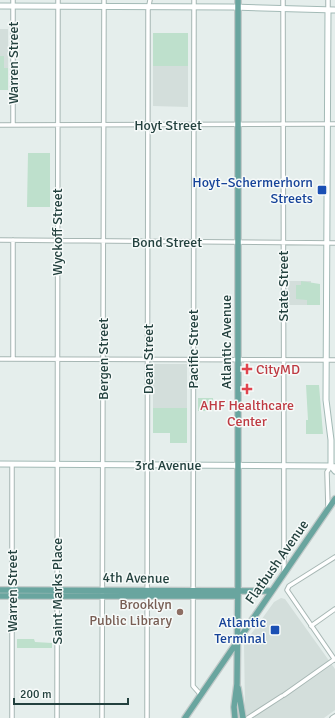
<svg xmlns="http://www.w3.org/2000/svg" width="335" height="718" viewBox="0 0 335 718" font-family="Signika,sans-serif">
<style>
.built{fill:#d3dedb}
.green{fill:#bee0cc}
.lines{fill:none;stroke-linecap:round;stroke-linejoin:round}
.street-casing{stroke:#a7b7b4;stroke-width:5.5}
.secondary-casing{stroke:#a3bab6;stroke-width:7}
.primary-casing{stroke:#c1cac9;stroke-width:8}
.street{stroke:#fff;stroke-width:3.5}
.secondary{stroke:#fff;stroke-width:5}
.primary{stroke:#69a59f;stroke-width:5.5}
.transit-dot{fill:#1a4fb4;stroke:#f6faf9;stroke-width:1.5}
.health-dot{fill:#e0444e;stroke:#f6faf9;stroke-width:1.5}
.education-dot{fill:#8d6e63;stroke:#f6faf9;stroke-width:1.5}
.labels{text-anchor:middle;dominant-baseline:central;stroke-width:3;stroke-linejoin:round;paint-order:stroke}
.street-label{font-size:14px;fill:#23413e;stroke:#f6faf9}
.transit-label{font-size:14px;fill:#164399;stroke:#f6faf9;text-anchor:end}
.health-label{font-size:14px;fill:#be3a42;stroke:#f6faf9;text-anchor:start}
.education-label{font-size:14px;fill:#785e54;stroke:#f6faf9;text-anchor:end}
</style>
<rect width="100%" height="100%" fill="#e5eeec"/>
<path class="built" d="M 0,29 L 8,29 L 8,68 L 0,68 Z
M 153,33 L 188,33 L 188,107 L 153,106 Z
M 288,281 L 311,281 L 311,284 L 320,284 L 320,305 L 288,305 Z
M 153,364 L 187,364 L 187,443 L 170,443 L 170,433 L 153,433 Z
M 281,598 L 285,599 L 335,669 L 335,710 L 324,718 L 247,718 L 245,706 L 244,644 L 274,602 Z"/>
<path class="green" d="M 153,33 L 188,33 L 188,66 L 153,66 Z
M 0,56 L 4,56 L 4,68 L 8,68 L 8,90 L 0,90 Z
M 28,153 L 50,153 L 50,207 L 27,207 Z
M 301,281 L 320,284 L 320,305 L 307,305 L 307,300 L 296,299 L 296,285 L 301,285 Z
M 306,385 L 319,385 L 323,434 L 306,434 L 306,420 L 308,420 Z
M 198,398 L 213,398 L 213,411 L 198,411 Z
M 153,408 L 187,408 L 187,443 L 170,443 L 170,433 L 153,433 Z
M 17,639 L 34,639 L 35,642 L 52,643 L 52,648 L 17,648 Z"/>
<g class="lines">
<defs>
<path id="street" d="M 194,0 L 193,686 L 201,695
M 283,0 L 284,572
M 328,10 L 328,0
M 0,125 L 335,124
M 13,125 L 13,0
M 0,240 L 335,243
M 0,359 L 335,360
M 13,359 L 13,240
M 328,508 L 327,472 L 331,466 L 335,466
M 335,557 L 289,586 L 287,590 L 335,660
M 311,626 L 335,609
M 284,695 L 335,659
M 12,718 L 12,464
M 57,718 L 58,0
M 102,718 L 104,0
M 147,718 L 148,10 L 150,0
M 248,718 L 282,696
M 332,718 L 335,716"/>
<path id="secondary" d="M 0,6 L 232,7 L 335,10
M 328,10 L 326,400 L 331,440 L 331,466
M 0,464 L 331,466
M 331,466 L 335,471"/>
<path id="primary" d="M 0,590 L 271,591
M 0,596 L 238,596
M 238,688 L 243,718
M 185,718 L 335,499
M 235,718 L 234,707 L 237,684 L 238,585 L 238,0"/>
</defs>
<use href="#street" class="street-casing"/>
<use href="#secondary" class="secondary-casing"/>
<use href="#primary" class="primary-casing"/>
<use href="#street" class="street"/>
<use href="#secondary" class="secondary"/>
<use href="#primary" class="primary"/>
</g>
<g class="transit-dot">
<rect x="317" y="185" width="10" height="10" rx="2"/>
<rect x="270" y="625" width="10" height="10" rx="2"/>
</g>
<g class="health-dot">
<path d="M245 363h4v4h4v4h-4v4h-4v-4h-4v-4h4z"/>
<path d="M245 383h4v4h4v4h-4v4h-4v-4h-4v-4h4z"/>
</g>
<circle class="education-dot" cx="180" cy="612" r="4"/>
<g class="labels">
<g class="street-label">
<text transform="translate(13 63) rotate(-90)">Warren Street</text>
<text x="168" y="125">Hoyt Street</text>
<text transform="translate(57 232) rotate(-90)">Wyckoff Street</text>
<text x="167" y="242">Bond Street</text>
<text transform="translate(283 286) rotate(-90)">State Street</text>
<text transform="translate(226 342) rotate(-90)">Atlantic Avenue</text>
<text transform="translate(193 349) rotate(-90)">Pacific Street</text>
<text transform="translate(103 359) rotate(-90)">Bergen Street</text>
<text transform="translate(148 359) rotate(-90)">Dean Street</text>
<text x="168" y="465">3rd Avenue</text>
<text transform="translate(277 562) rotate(-55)">Flatbush Avenue</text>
<text transform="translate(136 578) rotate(1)">4th Avenue</text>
<text transform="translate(12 591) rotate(-90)">Warren Street</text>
<text transform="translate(57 591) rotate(-90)">Saint Marks Place</text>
</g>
<g class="transit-label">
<text x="313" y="182">Hoyt–Schermerhorn<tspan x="313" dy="16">Streets</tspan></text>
<text x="266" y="622">Atlantic<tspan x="266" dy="16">Terminal</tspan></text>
</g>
<g class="health-label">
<text x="256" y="369">CityMD</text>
<text x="247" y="405" text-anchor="middle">AHF Healthcare<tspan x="247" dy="16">Center</tspan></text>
</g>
<g class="education-label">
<text x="172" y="604">Brooklyn<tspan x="172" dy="16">Public Library</tspan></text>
</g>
</g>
<path d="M14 698v6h114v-6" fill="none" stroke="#23413e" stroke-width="2"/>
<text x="20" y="698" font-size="12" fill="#23413e" stroke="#f6faf9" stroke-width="3" paint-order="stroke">200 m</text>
</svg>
